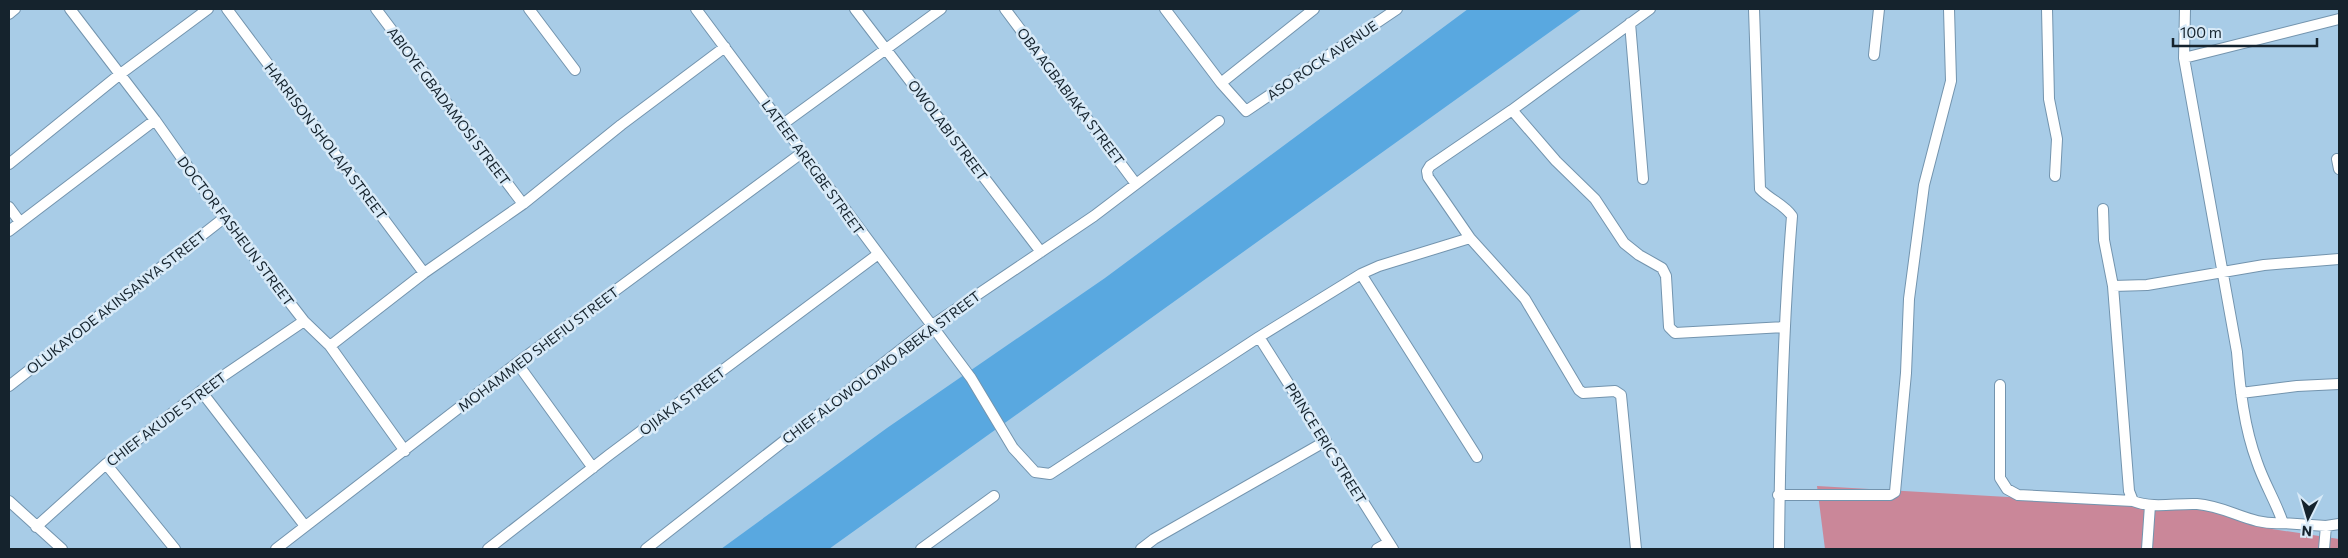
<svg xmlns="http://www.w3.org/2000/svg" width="2348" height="558" viewBox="0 0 2348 558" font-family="Commissioner,sans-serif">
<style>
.green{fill:#ca8799}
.water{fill:#59a8e0}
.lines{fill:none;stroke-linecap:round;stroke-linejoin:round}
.street-casing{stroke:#7394ae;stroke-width:12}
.street{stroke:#fff;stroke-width:10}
.labels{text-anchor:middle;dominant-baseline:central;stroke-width:5;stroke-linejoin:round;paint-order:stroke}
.street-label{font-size:14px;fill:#15232d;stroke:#d8eaf8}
</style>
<rect width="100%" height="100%" fill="#a8cce7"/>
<path class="green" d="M 1817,486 L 2150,505 L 2210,511 L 2272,529 L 2339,539 L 2339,549 L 1825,549 Z"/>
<path class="water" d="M 1468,9 L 1582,9 L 829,549 L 721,549 L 887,428 L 1105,278 Z"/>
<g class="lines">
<defs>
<path id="street" d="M 70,9 L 155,120 L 224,218 L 304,321 L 330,346 L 405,451
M 227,9 L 424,273
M 376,9 L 523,204
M 529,9 L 575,70
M 696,9 L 971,378 L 1013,448 L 1035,472 L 1050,474 L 1259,337 L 1361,274 L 1379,266 L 1470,238
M 855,9 L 1041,252
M 1005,9 L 1136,184
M 1165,9 L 1221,83 L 1246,111 L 1397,9
M 1754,9 L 1760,189 C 1770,200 1784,204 1792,216 C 1783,327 1780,438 1779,549
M 2047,9 L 2049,99 L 2057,139 L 2055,176
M 2185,9 L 2184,58 L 2237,352 C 2240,389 2244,427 2257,462 C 2264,483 2276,502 2283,523 L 2326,526 L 2339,524
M 9,14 L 15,9
M 1630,23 L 1643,179
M 1874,55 L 1879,9
M 2184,58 L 2339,19
M 1221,83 L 1314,9
M 1512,110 L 1556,161 L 1595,199 L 1624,243 L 1639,255 L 1662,268 L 1666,276 L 1669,327 L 1675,333 L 1785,327
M 783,124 L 941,9
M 2337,159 L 2339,169
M 9,164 L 119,75 L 208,9
M 9,207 L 20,222
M 2103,209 L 2104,240 L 2113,286 L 2129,491 L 2133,501 C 2153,509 2176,503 2197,504 C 2228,506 2250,526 2283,523
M 9,231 L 155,120
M 1361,274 L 1477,457
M 2113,286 L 2147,285 L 2264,265 L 2339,259
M 1259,337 L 1393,549
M 330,346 L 424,273 L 523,204 L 621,125 L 725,47
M 517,363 L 593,468
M 2000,385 L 2000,478 L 2007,489 L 2018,495 L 2133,501
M 9,386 L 224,218
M 201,391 L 305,526
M 2241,393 L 2297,386 L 2339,384
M 106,464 L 175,549
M 1778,495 L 1890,495 L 1895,492 L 1906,373 L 1909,299 L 1924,185 L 1951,81 L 1949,9
M 9,501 L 62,549
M 36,527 L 106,464 L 201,391 L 304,321
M 276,549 L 517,363 L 803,152
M 488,549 L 609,455 L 877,255
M 646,549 L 931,326 L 1094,216 L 1219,121
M 921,549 L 994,496
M 1141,549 L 1154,539 L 1326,441
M 1377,549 L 1388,543
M 1636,549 L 1621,395 L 1615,391 L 1583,393 L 1579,390 L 1525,299 L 1470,238 L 1428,177 L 1427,171 L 1430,166 L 1512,110 L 1650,9
M 2147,549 L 2150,505
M 2324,549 L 2326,526"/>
</defs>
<use href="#street" class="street-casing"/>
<use href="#street" class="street"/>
</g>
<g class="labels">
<g class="street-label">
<text transform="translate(1322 60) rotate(-34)">ASO ROCK AVENUE</text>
<text transform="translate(1071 96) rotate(53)">OBA AGBABIAKA STREET</text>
<text transform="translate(449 106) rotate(53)">ABIOYE GBADAMOSI STREET</text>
<text transform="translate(948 130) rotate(53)">OWOLABI STREET</text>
<text transform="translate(326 141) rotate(53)">HARRISON SHOLAJA STREET</text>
<text transform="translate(813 167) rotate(54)">LATEEF AREGBE STREET</text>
<text transform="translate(236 231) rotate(53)">DOCTOR FASHEUN STREET</text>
<text transform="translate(116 302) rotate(-38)">OLUKAYODE AKINSANYA STREET</text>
<text transform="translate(538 349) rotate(-37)">MOHAMMED SHEFIU STREET</text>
<text transform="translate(881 367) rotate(-37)">CHIEF ALOWOLOMO ABEKA STREET</text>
<text transform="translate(682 401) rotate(-37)">OJIAKA STREET</text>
<text transform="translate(166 419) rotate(-37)">CHIEF AKUDE STREET</text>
<text transform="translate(1326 443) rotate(58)">PRINCE ERIC STREET</text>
</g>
</g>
<rect width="2348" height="558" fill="none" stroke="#15232d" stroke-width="20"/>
<g transform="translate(2308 518) rotate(185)" stroke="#d8eaf8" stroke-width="4" paint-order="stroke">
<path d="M0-4L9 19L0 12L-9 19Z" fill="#15232d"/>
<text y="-8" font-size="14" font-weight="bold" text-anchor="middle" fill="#15232d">N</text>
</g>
<path d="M2173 38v8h144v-8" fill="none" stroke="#15232d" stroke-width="2.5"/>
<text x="2180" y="38" font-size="15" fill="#15232d" stroke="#d8eaf8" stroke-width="4" paint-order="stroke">100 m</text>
</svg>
